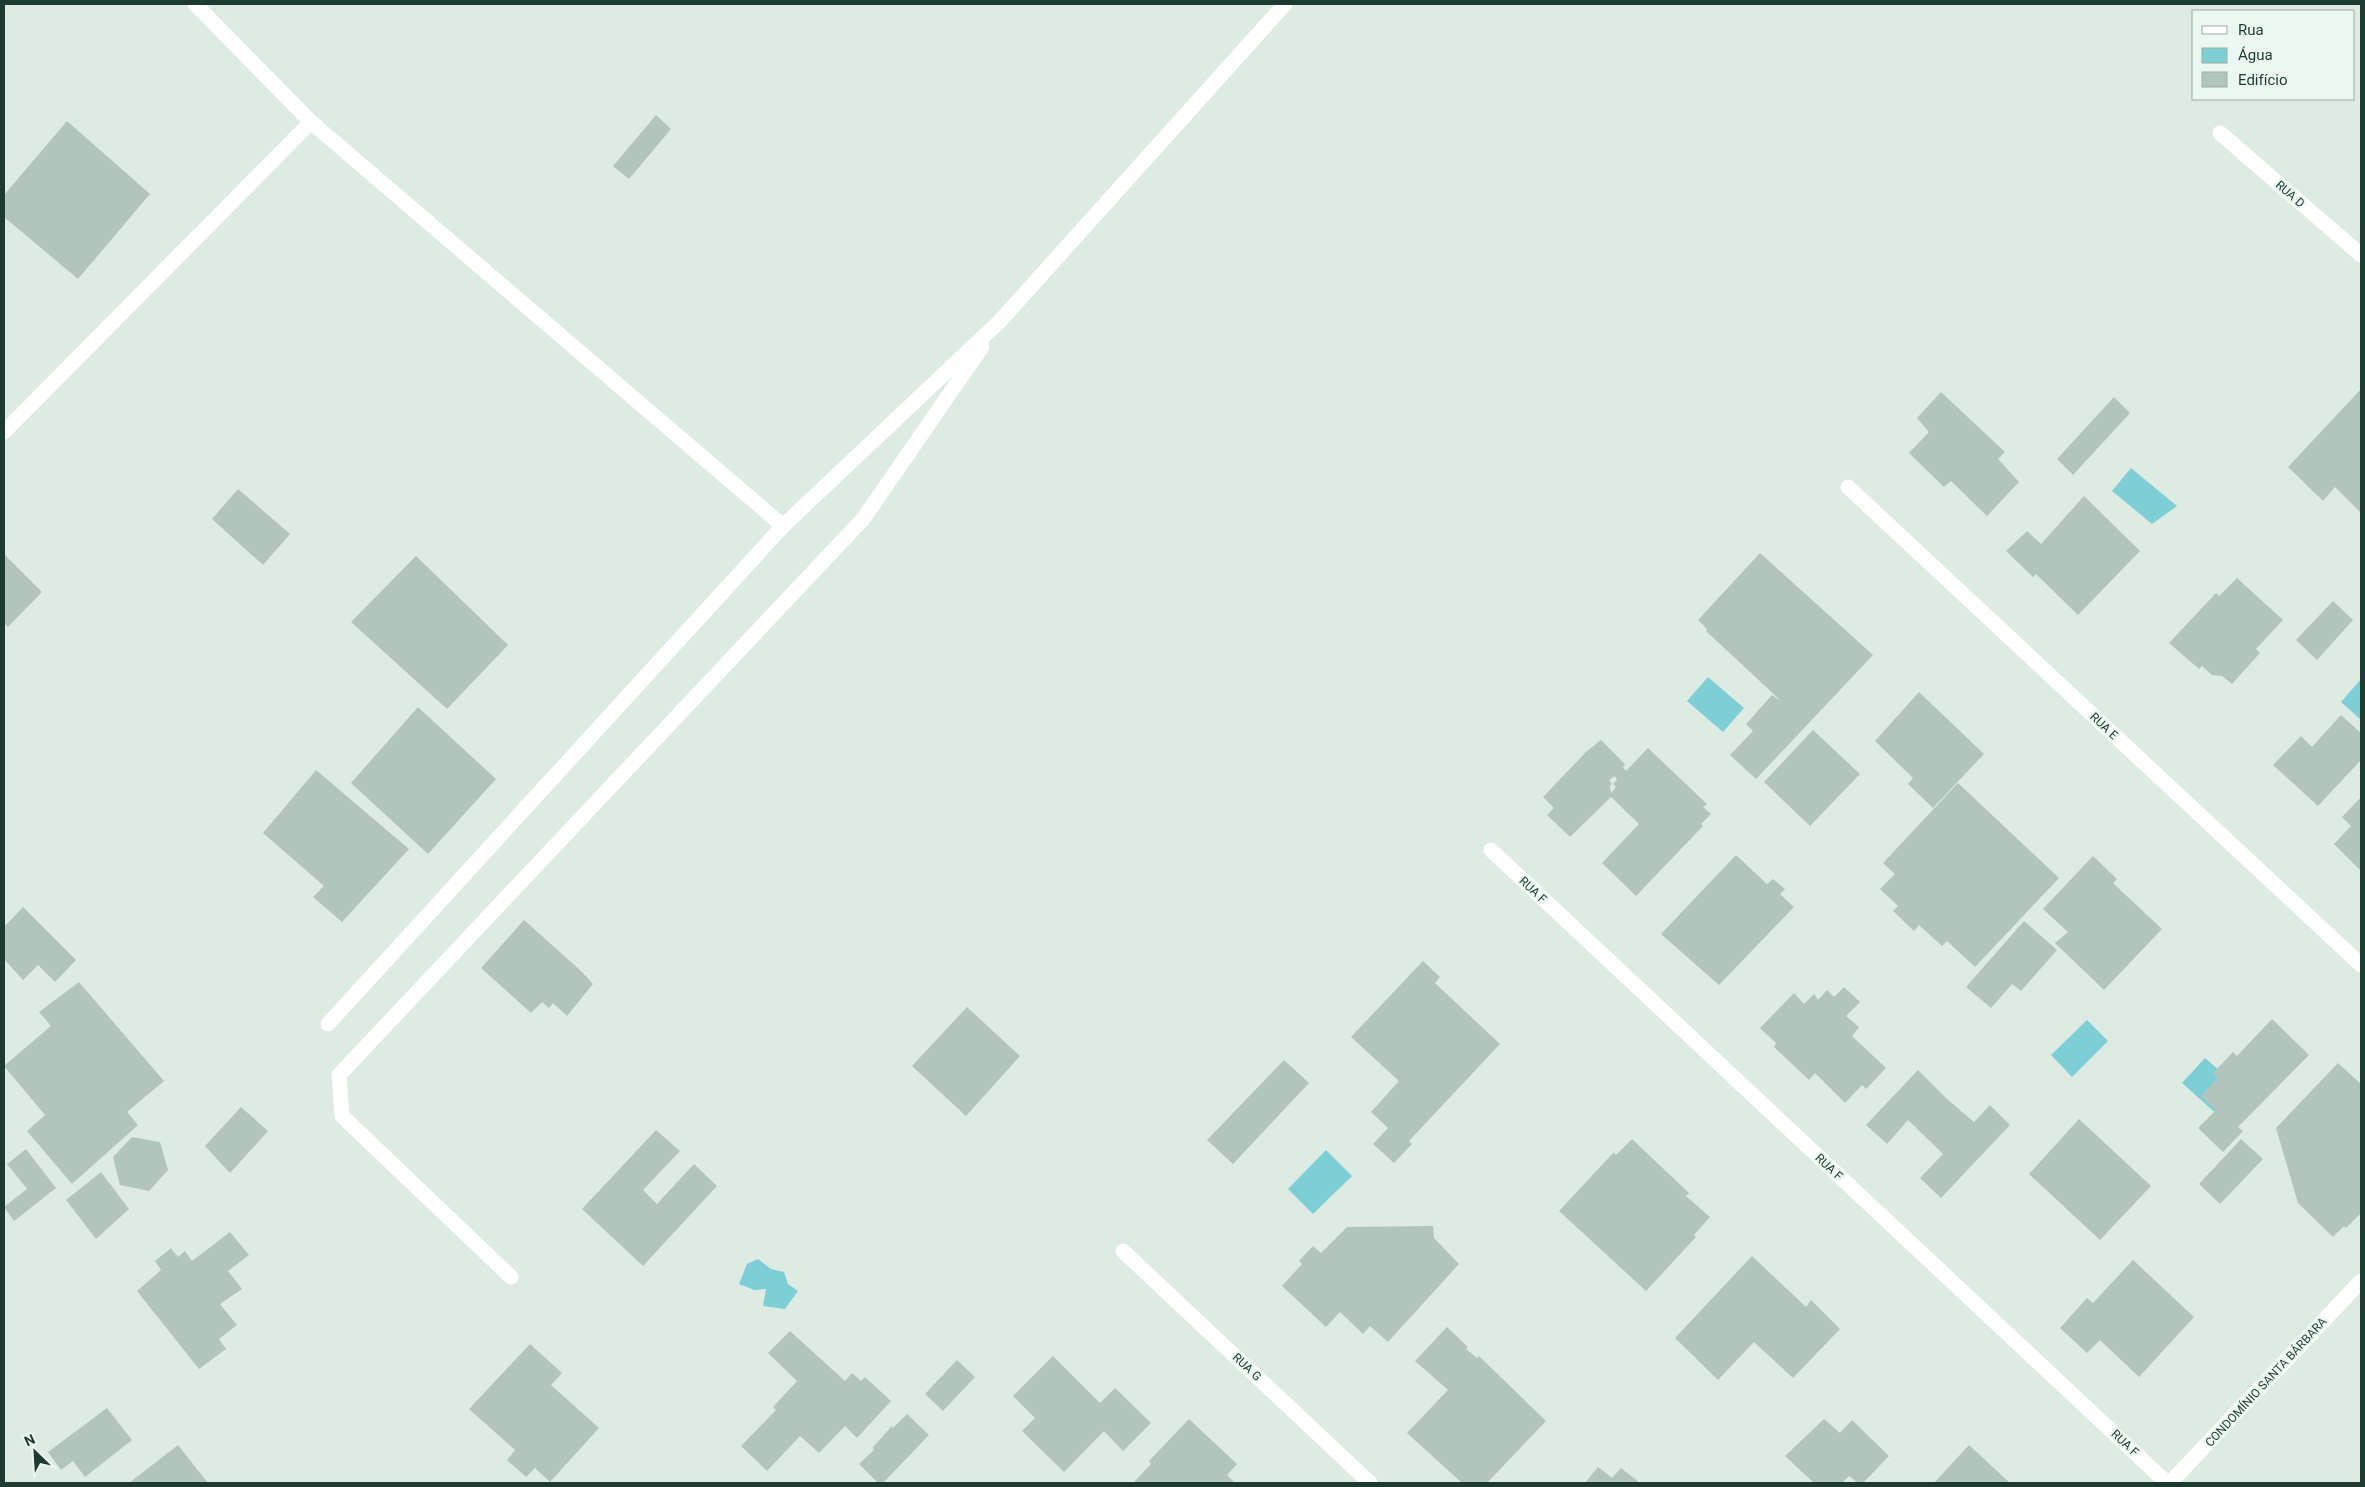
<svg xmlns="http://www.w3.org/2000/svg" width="2365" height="1487" viewBox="0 0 2365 1487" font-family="Roboto,sans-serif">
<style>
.water{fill:#7eced6}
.building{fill:#b2c5bc;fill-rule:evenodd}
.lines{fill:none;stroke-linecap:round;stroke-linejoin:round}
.minor{stroke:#fff;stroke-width:15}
.labels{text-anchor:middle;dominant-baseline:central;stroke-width:5;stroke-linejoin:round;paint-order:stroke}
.street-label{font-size:12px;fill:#1d3b31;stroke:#edf7f1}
</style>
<rect width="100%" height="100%" fill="#ddebe3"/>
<path class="water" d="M 2131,468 L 2177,506 L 2152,524 L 2112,491 Z
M 1708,677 L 1744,708 L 1723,732 L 1687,701 Z
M 2361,679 L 2361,720 L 2341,702 Z
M 2087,1020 L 2108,1041 L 2072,1077 L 2051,1055 Z
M 2205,1058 L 2234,1083 L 2229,1125 L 2182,1083 Z
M 1326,1150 L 1352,1176 L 1313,1214 L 1288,1189 Z
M 758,1259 L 771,1269 L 784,1272 L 788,1284 L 798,1291 L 785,1309 L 763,1306 L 766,1289 L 754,1290 L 739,1284 L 747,1264 Z"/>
<path class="building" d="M 656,115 L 671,129 L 629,179 L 613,166 Z
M 67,121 L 150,194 L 78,279 L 4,217 L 4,195 Z
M 2361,389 L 2361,513 L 2335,487 L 2323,501 L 2288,467 Z
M 1941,392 L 2005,452 L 1998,459 L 2019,482 L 1987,516 L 1951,481 L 1944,487 L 1909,453 L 1929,432 L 1917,418 Z
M 2114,397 L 2130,413 L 2073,475 L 2057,459 Z
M 238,489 L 290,534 L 263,565 L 212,519 Z
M 2084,496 L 2140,551 L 2078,615 L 2036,574 L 2033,577 L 2006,551 L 2027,531 L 2041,544 Z
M 1760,553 L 1873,655 L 1756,779 L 1730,755 L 1753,731 L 1746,724 L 1772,695 L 1781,701 L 1706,631 L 1707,629 L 1698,620 Z
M 4,554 L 42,592 L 8,627 L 4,623 Z
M 416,556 L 508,645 L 447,709 L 351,622 Z
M 2237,578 L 2283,620 L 2256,649 L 2260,653 L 2232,684 L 2222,676 L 2212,675 L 2202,666 L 2199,669 L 2169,643 L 2216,593 L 2219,596 Z
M 2333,601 L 2353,620 L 2317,660 L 2296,640 Z
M 1919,692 L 1984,754 L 1933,808 L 1908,784 L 1913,778 L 1875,741 Z
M 418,707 L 496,779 L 428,854 L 351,783 Z
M 2341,715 L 2361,733 L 2361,760 L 2318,806 L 2273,765 L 2301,736 L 2312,747 Z
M 1813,730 L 1860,774 L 1810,826 L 1764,782 Z
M 1601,740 L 1625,764 L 1623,767 L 1626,771 L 1648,748 L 1707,804 L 1703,807 L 1711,814 L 1701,824 L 1703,826 L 1636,896 L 1602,863 L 1639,824 L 1611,797 L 1570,837 L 1547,815 L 1554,808 L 1543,797 L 1586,752 ZM 1615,776 L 1617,780 L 1613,784 L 1616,787 L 1611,793 L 1610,786 L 1612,784 L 1609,780 Z
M 316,770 L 409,849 L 342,922 L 313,897 L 324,886 L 263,833 Z
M 1958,783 L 2059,878 L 1975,967 L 1947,941 L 1942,946 L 1919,925 L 1914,931 L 1893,911 L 1898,906 L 1880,889 L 1895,874 L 1883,863 Z
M 2361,797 L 2361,871 L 2334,844 L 2351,826 L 2342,817 Z
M 1736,855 L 1767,884 L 1773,879 L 1785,889 L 1780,894 L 1794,907 L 1719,985 L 1661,934 Z
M 2093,856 L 2117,879 L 2113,883 L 2115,885 L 2162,929 L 2104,990 L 2055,943 L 2068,932 L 2043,909 Z
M 23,907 L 76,960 L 55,982 L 38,965 L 23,980 L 4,959 L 4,927 Z
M 524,920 L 580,970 L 593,984 L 567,1016 L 553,1003 L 549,1008 L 542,1002 L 531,1013 L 481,968 Z
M 2024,921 L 2057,950 L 2021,991 L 2012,984 L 1991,1008 L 1966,987 Z
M 1423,961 L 1440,977 L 1435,983 L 1500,1044 L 1409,1141 L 1412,1144 L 1394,1163 L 1373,1144 L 1388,1128 L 1371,1112 L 1399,1081 L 1351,1037 Z
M 79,982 L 164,1081 L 127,1112 L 138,1125 L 72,1184 L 27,1131 L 45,1115 L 4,1066 L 51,1026 L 39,1012 Z
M 1844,987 L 1860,1002 L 1846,1016 L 1859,1027 L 1852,1036 L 1886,1068 L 1866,1089 L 1862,1085 L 1845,1103 L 1815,1073 L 1809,1080 L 1774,1047 L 1776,1043 L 1760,1028 L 1794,993 L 1804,1004 L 1814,994 L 1818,1000 L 1827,990 L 1834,997 Z
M 967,1007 L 1020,1056 L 966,1116 L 912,1066 Z
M 2272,1019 L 2309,1055 L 2238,1127 L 2243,1131 L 2223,1152 L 2198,1128 L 2216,1110 L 2201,1096 L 2218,1078 L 2213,1073 L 2233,1052 L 2237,1056 Z
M 1284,1060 L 1309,1083 L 1233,1164 L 1207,1140 Z
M 2338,1063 L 2361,1084 L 2361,1213 L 2346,1228 L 2344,1226 L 2333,1237 L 2298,1203 L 2276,1128 Z
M 1918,1070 L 1947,1099 L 1974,1122 L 1990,1105 L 2010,1125 L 1941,1198 L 1920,1178 L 1943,1154 L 1940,1151 L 1908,1120 L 1887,1144 L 1866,1125 Z
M 241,1107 L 268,1131 L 230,1173 L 205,1146 Z
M 2079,1119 L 2151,1186 L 2100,1240 L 2029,1174 Z
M 656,1130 L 680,1151 L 643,1190 L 657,1204 L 694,1164 L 717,1186 L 643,1266 L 582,1209 Z
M 132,1137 L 160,1142 L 168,1170 L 149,1191 L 120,1185 L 113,1157 Z
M 1632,1139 L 1689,1193 L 1686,1196 L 1710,1217 L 1694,1235 L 1696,1237 L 1646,1291 L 1559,1211 L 1614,1152 L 1616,1155 Z
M 2241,1139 L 2263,1159 L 2220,1204 L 2199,1184 Z
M 26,1149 L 56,1188 L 14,1221 L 4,1207 L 27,1189 L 7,1164 Z
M 101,1172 L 129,1209 L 96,1239 L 66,1200 Z
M 1433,1226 L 1434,1238 L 1459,1264 L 1388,1342 L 1370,1326 L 1363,1334 L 1340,1312 L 1326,1327 L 1282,1286 L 1302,1264 L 1299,1261 L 1313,1246 L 1321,1253 L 1347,1227 Z
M 230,1232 L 249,1255 L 228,1271 L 242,1289 L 220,1304 L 237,1325 L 219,1339 L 226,1349 L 199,1369 L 137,1291 L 161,1270 L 155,1261 L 171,1248 L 178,1257 L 185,1251 L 192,1261 Z
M 1752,1256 L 1806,1307 L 1811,1300 L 1840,1329 L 1793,1378 L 1754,1342 L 1718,1380 L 1675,1338 Z
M 2133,1260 L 2194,1317 L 2139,1377 L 2100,1340 L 2087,1353 L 2060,1328 L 2087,1298 L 2093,1303 Z
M 1447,1327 L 1468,1347 L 1466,1349 L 1477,1358 L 1479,1356 L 1546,1421 L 1487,1483 L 1462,1483 L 1407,1433 L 1448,1390 L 1415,1361 Z
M 790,1331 L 845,1381 L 852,1373 L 861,1381 L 865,1377 L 891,1401 L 857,1438 L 845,1426 L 819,1453 L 800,1436 L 767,1471 L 741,1446 L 776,1410 L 773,1407 L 797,1381 L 768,1353 Z
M 530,1344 L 562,1373 L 551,1385 L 599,1428 L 550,1482 L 535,1468 L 526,1477 L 507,1460 L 515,1450 L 469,1409 Z
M 1053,1356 L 1100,1403 L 1115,1388 L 1151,1423 L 1123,1451 L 1104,1431 L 1064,1472 L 1022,1431 L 1035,1418 L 1013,1396 Z
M 957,1360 L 975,1377 L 943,1411 L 925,1394 Z
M 107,1408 L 132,1440 L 85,1477 L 73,1461 L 61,1470 L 48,1452 Z
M 907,1414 L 929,1435 L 883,1483 L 878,1483 L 859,1464 L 874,1450 L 873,1447 L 892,1426 L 893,1428 Z
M 1189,1419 L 1237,1464 L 1227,1475 L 1235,1483 L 1133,1483 L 1151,1464 L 1149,1461 Z
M 1824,1419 L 1840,1433 L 1852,1420 L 1889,1456 L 1863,1483 L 1858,1483 L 1849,1476 L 1842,1483 L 1814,1483 L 1785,1456 Z
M 178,1445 L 208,1483 L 129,1483 Z
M 1969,1445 L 2010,1483 L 1934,1483 Z
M 1598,1467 L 1612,1478 L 1621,1468 L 1640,1483 L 1585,1483 Z"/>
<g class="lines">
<path class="minor" d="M 195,4 L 311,122 L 783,526
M 2220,133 L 2361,255
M 4,432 L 311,122
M 1848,487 L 2361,965
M 1491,850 L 2167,1483
M 328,1024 L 783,526 L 1000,321 L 1285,4
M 1123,1251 L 1370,1483
M 511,1277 L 342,1116 L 339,1075 L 863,519 L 982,347
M 2170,1483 L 2361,1281"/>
</g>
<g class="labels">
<g class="street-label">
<text transform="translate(2290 194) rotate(41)">RUA D</text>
<text transform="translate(2104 726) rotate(43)">RUA E</text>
<text transform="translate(1533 890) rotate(43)">RUA F</text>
<text transform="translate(1829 1167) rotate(43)">RUA F</text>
<text transform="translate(1247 1367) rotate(43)">RUA G</text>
<text transform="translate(2266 1382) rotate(-47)">CONDOMÍNIO SANTA BÁRBARA</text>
<text transform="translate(2125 1443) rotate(43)">RUA F</text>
</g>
</g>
<rect width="2365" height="1487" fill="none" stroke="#1d3b31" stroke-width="10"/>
<rect x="2192" y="10" width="162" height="90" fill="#edf7f1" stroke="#9aaca4"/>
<rect x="2202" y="26" width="25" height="8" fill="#ffffff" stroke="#9aaca4"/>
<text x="2238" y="35" font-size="15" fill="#1d3b31">Rua</text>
<rect x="2202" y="48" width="25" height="15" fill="#7eced6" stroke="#9aaca4"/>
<text x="2238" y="60" font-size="15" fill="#1d3b31">Água</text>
<rect x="2202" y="72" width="25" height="15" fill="#b2c5bc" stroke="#9aaca4"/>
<text x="2238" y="85" font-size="15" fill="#1d3b31">Edifício</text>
<g transform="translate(35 1452) rotate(335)" stroke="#edf7f1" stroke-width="4" paint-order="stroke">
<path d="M0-4L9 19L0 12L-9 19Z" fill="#1d3b31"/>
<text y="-8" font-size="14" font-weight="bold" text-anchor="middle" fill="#1d3b31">N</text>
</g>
</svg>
